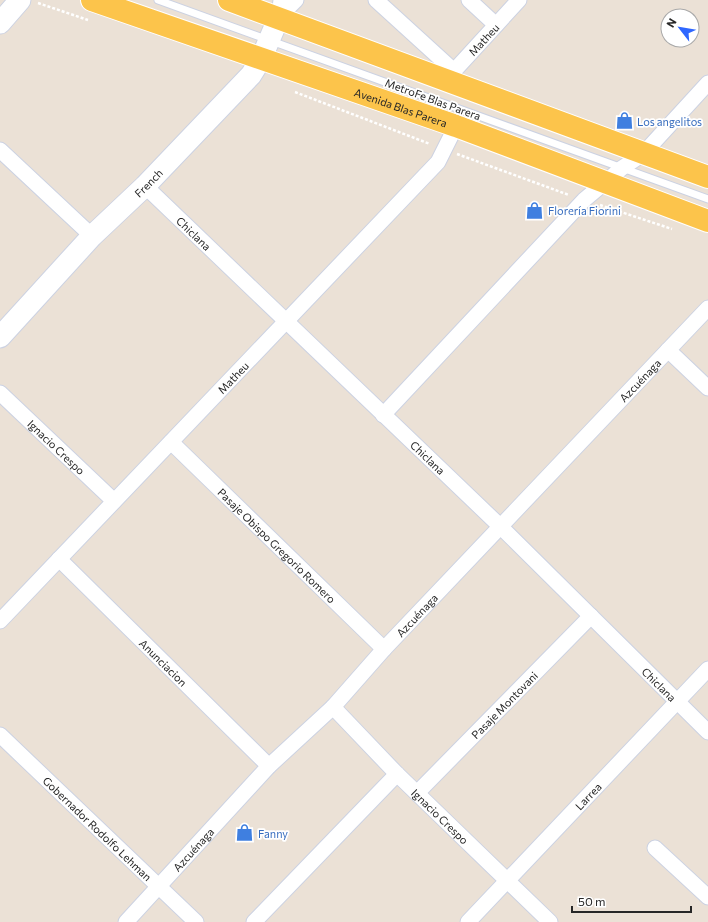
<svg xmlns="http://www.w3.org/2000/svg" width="708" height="922" viewBox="0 0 708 922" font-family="Commissioner,sans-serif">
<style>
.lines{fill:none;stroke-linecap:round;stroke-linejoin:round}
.lane-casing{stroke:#ccd2e2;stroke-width:9}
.street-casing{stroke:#ccd2e2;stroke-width:17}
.secondary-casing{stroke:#ccd2e2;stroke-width:23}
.primary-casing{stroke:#fff;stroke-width:24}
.path{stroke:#fff;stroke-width:2.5;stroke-dasharray:3 2;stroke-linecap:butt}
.lane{stroke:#fff;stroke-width:7}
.street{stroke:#fff;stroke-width:15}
.secondary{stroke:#fff;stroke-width:21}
.primary{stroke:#fcc44b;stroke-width:22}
.labels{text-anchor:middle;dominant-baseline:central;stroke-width:3.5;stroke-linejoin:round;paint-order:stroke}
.street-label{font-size:11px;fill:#272727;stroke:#fff}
.shop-label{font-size:11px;fill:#366cbe;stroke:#fff;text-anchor:start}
</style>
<rect width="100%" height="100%" fill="#ebe1d6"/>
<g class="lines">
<defs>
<path id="lane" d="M 158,0 L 708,199"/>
<g id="street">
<path d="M 281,0 L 279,17 L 296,0"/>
<path d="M 376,0 L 454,71"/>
<path d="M 469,0 L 496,25"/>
<path id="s1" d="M 450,81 L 454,71 L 519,0"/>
<path d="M 0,150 L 92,236"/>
<path id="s2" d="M 145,186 L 501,527 L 708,732"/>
<path d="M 668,350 L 708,388"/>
<path id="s3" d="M 0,393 L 114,501"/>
<path d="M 383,415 L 584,200 L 622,168 L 643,154 L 708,83"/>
<path id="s4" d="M 171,442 L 384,649"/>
<path id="s5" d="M 59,559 L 269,766"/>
<path id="s6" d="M 0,621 L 438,162 L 456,126"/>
<path id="s7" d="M 333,707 L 397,774 L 550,922"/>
<path id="s8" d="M 0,735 L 196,922"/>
<path id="s9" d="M 417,793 L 591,616"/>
<path d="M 655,848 L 708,897"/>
<path id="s10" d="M 126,922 L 269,766 L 333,707 L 384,649 L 708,308"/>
<path d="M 254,922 L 397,774"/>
<path id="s11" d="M 468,922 L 708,669"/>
</g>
<g id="secondary">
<path d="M 0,23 L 20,0"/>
<path id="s12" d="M 0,337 L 92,236 L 145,186 L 251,75 L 261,59 L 279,17"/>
</g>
<g id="primary">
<path id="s13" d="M 92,0 L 456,126 L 708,221"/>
<path d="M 229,0 L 708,177"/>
</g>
</defs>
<use href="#lane" class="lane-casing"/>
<use href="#street" class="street-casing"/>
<use href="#secondary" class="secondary-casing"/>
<use href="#primary" class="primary-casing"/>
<path class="path" d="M 38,3 L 88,20
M 295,92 L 430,144
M 457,154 L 569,195
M 600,205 L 672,229"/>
<use href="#lane" class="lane"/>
<use href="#street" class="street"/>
<use href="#secondary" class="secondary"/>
<use href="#primary" class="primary"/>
</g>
<defs>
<symbol id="shop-bare" viewBox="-9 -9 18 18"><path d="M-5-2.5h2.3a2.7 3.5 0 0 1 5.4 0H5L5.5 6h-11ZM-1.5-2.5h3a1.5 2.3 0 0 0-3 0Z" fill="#3f7fe0" stroke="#fff" stroke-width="2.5" paint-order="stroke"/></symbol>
</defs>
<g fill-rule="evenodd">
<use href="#shop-bare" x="612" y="108" width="25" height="25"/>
<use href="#shop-bare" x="522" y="198" width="25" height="25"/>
<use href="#shop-bare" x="232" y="820" width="25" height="25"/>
</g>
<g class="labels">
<g class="street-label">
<text stroke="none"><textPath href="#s1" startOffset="54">Matheu</textPath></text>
<text transform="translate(433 99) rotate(20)">MetroFe Blas Parera</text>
<text stroke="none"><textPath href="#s13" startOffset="327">Avenida Blas Parera</textPath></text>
<text stroke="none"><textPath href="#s12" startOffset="214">French</textPath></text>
<text stroke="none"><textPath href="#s2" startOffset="68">Chiclana</textPath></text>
<text stroke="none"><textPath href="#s6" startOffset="337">Matheu</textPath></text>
<text stroke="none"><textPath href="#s10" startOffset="747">Azcuénaga</textPath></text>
<text stroke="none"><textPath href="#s3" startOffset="78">Ignacio Crespo</textPath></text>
<text stroke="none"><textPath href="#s2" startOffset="392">Chiclana</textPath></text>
<text stroke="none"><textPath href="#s4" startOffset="148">Pasaje Obispo Gregorio Romero</textPath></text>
<text stroke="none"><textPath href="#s10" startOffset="423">Azcuénaga</textPath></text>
<text stroke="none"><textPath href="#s5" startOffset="147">Anunciacion</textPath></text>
<text stroke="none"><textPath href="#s2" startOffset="716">Chiclana</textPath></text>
<text stroke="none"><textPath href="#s9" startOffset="124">Pasaje Montovani</textPath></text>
<text stroke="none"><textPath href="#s11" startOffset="174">Larrea</textPath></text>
<text stroke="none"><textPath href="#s7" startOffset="153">Ignacio Crespo</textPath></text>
<text stroke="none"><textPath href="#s8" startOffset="135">Gobernador Rodolfo Lehman</textPath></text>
<text stroke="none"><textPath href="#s10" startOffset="99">Azcuénaga</textPath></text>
</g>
<g class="shop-label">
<text x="637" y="121">Los angelitos</text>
<text x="548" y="210">Florería Fiorini</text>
<text x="258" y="833">Fanny</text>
</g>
</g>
<g transform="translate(680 28) rotate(301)"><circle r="19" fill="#ffffff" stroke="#a9a9a9"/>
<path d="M0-3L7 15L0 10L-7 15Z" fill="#2f67ff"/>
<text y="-6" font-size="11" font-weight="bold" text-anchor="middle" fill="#272727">N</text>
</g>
<path d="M572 906v6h119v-6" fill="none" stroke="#272727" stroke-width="2"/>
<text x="578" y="906" font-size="12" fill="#272727" stroke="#ffffff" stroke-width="3" paint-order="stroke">50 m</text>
</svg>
